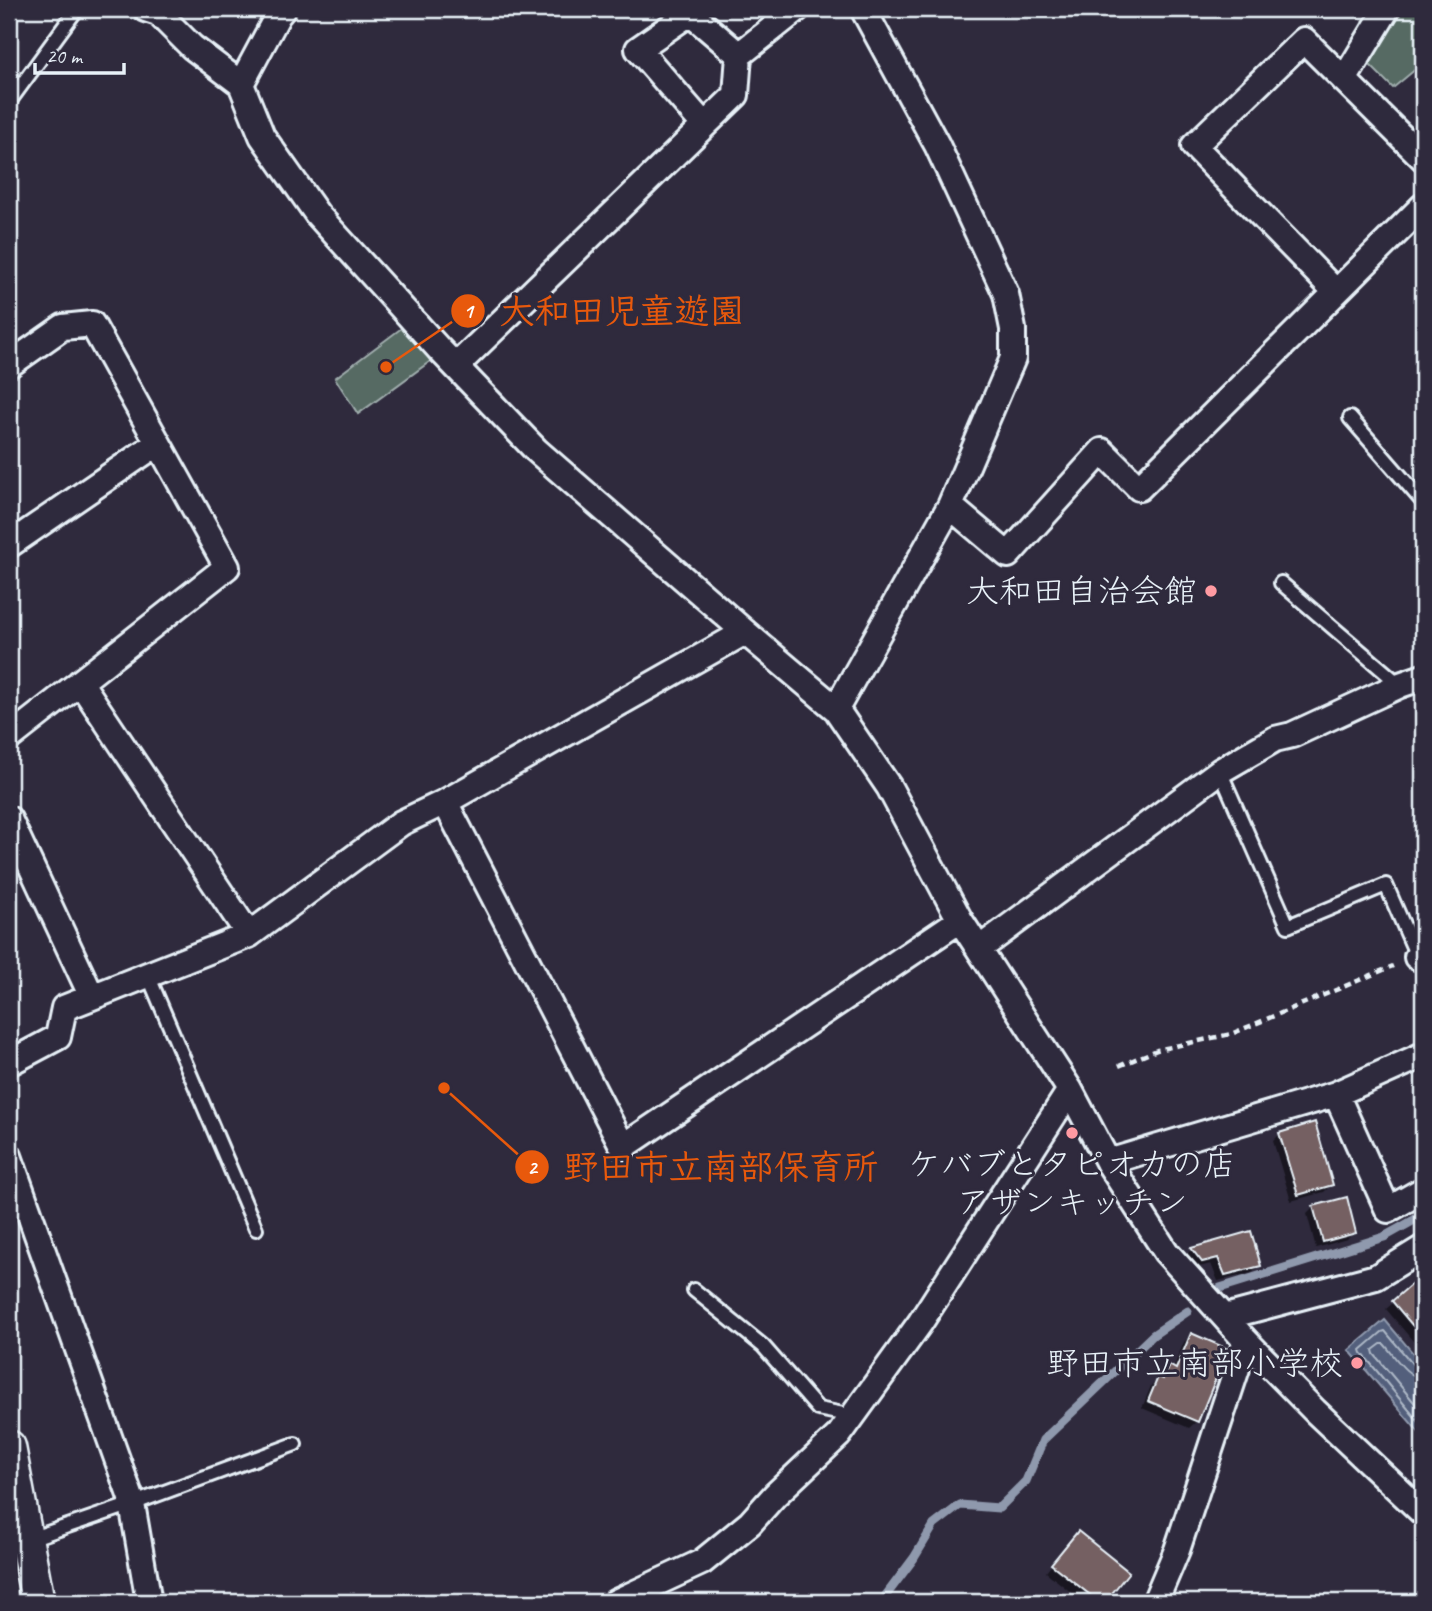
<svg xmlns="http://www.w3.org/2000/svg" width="1432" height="1611" viewBox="0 0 1432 1611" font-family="Caveat,'Klee One',sans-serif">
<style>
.green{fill:#576a63;stroke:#a0aeae;stroke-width:2}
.water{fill:#535f7b;stroke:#8f99ad;stroke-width:2}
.shadow{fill:#0007}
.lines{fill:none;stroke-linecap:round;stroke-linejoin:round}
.shore{stroke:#acb7c6;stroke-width:2}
.stream{stroke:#8f99ad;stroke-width:9}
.building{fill:#756062;stroke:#e8f1f8;stroke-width:2}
.service-casing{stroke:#e8f1f8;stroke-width:18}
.minor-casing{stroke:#e8f1f8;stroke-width:30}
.tertiary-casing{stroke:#e8f1f8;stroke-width:37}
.path{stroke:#e8f1f8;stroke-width:4.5;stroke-dasharray:7 5;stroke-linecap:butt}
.service{stroke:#2f2a3d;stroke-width:12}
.minor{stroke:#2f2a3d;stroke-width:24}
.tertiary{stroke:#2f2a3d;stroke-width:32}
.poi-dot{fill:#ff9aa2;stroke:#2f2a3d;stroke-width:2.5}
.labels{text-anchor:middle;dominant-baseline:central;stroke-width:6;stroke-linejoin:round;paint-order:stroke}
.poi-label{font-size:33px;fill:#e8f1f8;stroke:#2f2a3d;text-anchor:end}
.leader{fill:none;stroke:#e8590c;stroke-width:2.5}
.callout-dot{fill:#e8590c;stroke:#2f2a3d;stroke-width:2.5}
.mark-label{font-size:21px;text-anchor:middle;font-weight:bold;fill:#fff}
.callout-label{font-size:35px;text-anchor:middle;font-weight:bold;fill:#e8590c;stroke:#2f2a3d;stroke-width:6;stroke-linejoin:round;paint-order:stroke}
</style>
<rect width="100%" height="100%" fill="#2f2a3d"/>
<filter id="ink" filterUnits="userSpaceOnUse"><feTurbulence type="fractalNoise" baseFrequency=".0143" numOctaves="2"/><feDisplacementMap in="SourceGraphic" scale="14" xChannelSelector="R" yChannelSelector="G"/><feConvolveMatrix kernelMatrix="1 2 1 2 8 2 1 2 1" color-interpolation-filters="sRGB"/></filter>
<g filter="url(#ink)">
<path class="green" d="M 1403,9 L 1423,9 L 1423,63 L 1393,88 L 1369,64 Z
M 407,324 L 436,357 L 358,414 L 335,378 Z"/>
<path class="water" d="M 1385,1320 L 1423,1365 L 1423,1435 L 1422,1436 L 1349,1350 Z"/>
<path class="shadow" d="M 1280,1134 L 1331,1185 L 1324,1192 L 1291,1201 L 1273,1141 Z
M 1314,1207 L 1354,1232 L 1347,1239 L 1316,1248 L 1307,1214 Z
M 1192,1249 L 1259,1266 L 1252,1273 L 1218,1281 L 1211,1264 L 1195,1268 L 1185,1256 Z
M 1421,1279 L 1423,1282 L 1423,1353 L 1386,1309 Z
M 1191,1335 L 1197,1421 L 1189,1428 L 1142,1408 L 1151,1386 L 1158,1379 L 1160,1380 L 1162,1374 L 1169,1367 L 1173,1369 L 1184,1342 Z
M 1071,1540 L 1126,1572 L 1102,1602 L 1083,1602 L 1046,1572 Z"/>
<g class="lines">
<path class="shore" d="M 1423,1369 L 1415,1367 L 1385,1331 L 1382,1332 L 1361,1350 L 1362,1353 L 1423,1427
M 1423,1378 C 1406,1377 1395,1356 1384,1344 L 1381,1344 L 1373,1350 L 1374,1354 L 1423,1413"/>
<path class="stream" d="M 1220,1288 L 1384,1237 L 1423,1215
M 881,1602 L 914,1558 L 934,1525 L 960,1505 L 999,1508 L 1026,1481 L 1043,1440 L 1153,1335 L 1188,1311"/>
</g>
<path class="building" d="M 1315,1122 L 1333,1185 L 1298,1195 L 1279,1133 Z
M 1347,1197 L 1356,1233 L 1323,1242 L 1313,1206 Z
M 1251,1231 L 1261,1266 L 1225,1275 L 1218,1258 L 1202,1262 L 1191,1248 Z
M 1421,1276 L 1423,1279 L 1423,1338 L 1392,1301 Z
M 1191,1333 L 1228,1349 L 1198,1422 L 1148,1401 L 1158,1377 L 1163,1379 L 1169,1365 L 1176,1369 Z
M 1078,1531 L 1129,1572 L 1105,1602 L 1099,1602 L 1051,1564 Z"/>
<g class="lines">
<defs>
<path id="service" d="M 9,102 L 77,9
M 1350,418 L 1423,502
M 1281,583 L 1400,685
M 1220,771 L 1288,926 L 1386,885 L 1423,970
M 148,975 L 256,1229
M 694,1290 L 763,1346 L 818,1409 L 853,1416
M 27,1540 L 132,1504 L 295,1444"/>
<path id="minor" d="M 146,9 L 158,13 L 192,47 L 241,84 L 262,136 L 317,214 L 439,349 L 536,450 L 745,632 L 836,709 L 889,787 L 960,920 L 1070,1090 L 1108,1162 L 1166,1252 L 1246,1341 L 1315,1411 L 1423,1513
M 1344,80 L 1387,9
M 241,84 L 278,15 L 283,9
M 704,125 L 638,49 L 690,13 L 739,55
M 1336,292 L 1194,146 L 1304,40 L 1423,158
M 9,365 L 63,327 L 92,324 L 227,567 L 9,738
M 456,366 L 736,95 L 739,55 L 797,9
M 950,506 L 1008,555 L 1102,451 L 1139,488 L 1423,206
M 9,545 L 158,443
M 80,682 L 249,935
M 836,709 L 950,506 L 1013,358 L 1013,329 L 1006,294 L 937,145 L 863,9
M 445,802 L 623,1147 L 960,920
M 9,819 L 92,997
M 979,949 L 1220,771 L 1275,739 L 1292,735 L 1400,685 L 1423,677
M 1417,957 L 1423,950
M 9,1063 L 58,1037 L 64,1008 L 249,935 L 401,823 L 445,802 L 745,632
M 1336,1094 L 1388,1210 L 1423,1190
M 9,1156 L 131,1498 L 149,1602
M 1108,1162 L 1336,1094 L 1423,1055
M 1225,1317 L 1376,1277 L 1423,1248
M 616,1602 L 702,1562 L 750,1523 L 775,1495 L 839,1435 L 920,1323 L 1070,1090
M 1155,1602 L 1177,1550 L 1246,1341"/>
<path id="tertiary" d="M 9,1447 L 38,1602"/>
</defs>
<use href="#service" class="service-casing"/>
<use href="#minor" class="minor-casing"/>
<use href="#tertiary" class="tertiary-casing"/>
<path class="path" d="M 1119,1066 L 1157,1050 L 1231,1034 L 1393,966"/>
<use href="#service" class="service"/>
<use href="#minor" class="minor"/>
<use href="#tertiary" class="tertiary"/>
</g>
</g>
<g class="poi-dot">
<circle cx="1211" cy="591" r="7"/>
<circle cx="1072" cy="1133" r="7"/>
<circle cx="1357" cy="1363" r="7"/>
</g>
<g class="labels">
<g class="poi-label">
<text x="1197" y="591">大和田自治会館</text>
<text x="1072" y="1164" text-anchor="middle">ケバブとタピオカの店<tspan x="1072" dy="38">アザンキッチン</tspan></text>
<text x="1343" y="1363">野田市立南部小学校</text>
</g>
</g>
<path class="leader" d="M386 367L468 311M444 1088L532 1167"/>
<g class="callout-dot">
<circle cx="386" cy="367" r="7"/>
<circle cx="444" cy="1088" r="7"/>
<circle cx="468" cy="311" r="18"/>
<circle cx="532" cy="1167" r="18"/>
</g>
<g class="mark-label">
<text x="468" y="318">1</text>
<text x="532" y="1174">2</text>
</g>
<g class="callout-label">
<text x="622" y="323">大和田児童遊園</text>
<text x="721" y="1179">野田市立南部保育所</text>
</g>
<rect width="1432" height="1611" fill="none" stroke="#2f2a3d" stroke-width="35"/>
<rect x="18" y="18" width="1397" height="1576" fill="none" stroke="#e8f1f8" stroke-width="2.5" filter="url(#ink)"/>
<path d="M35 63v10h89v-10" fill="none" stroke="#e8f1f8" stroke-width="3.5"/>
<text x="46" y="63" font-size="21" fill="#e8f1f8" stroke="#2f2a3d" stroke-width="5" paint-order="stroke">20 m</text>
</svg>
